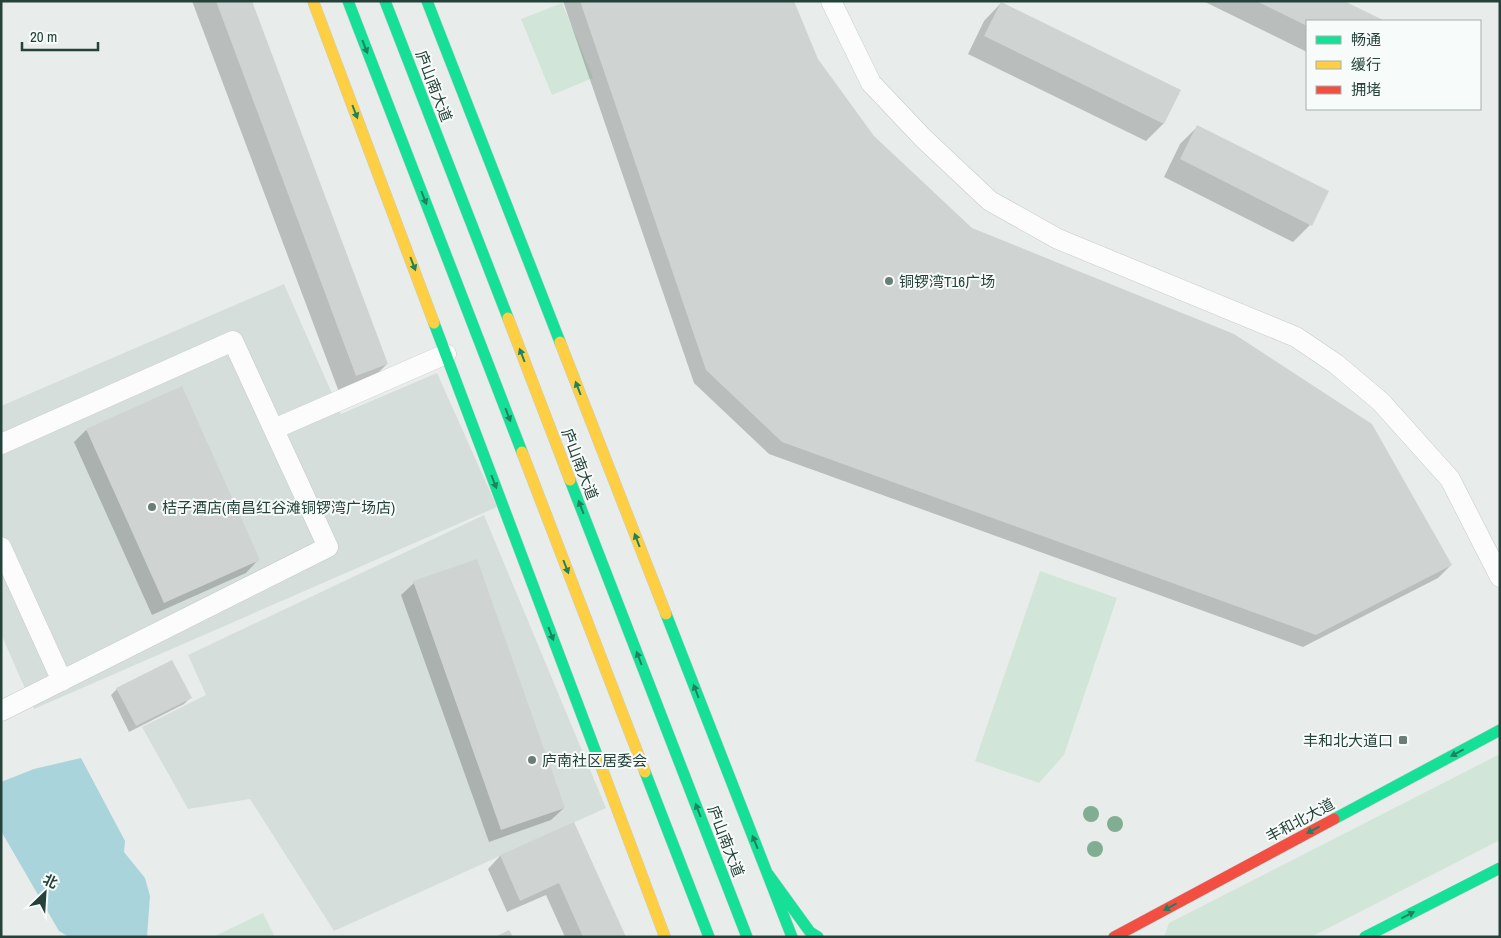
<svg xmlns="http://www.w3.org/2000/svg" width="1501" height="938" viewBox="0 0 1501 938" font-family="'Archivo Narrow','Noto Sans SC',sans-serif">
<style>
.built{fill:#d6dedb}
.green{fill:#d1e6d8}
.water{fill:#a9d4db}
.shadow{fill:#0003}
.building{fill:#cfd4d2}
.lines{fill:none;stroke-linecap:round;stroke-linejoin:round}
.street-casing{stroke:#c5cac8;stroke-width:21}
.fast-casing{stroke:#c3ccc9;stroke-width:12}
.slow-casing{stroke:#c3ccc9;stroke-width:12}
.jam-casing{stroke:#c3ccc9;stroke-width:12}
.street{stroke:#fcfcfc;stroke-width:20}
.fast{stroke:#16e098;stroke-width:11}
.slow{stroke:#ffcf43;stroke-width:11}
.jam{stroke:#f24e42;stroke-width:11}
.tree{fill:#81ae93}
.oneway{fill:#1e8160}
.poi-dot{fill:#697e78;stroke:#f7fbf9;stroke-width:2}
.labels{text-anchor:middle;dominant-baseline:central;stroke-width:4;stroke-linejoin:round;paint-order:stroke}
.street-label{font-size:15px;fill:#24423a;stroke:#f7fbf9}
.poi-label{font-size:15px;fill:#24423a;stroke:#f7fbf9;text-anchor:start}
</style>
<rect width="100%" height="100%" fill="#e8edeb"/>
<path class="built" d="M 284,284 L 341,414 L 437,373 L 497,507 L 34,709 L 1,634 L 1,406 Z
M 484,515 L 606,808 L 334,931 L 250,799 L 188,809 L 142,727 L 206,695 L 188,655 Z"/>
<path class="green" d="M 562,3 L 593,78 L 552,95 L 521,19 Z
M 1040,571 L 1117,598 L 1064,755 L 1039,783 L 975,761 Z
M 1500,754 L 1500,840 L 1311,937 L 1164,937 L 1169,923 Z
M 263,913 L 275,937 L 213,937 Z"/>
<path class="water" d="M 81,758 L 125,841 L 124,852 L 145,878 L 150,896 L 147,937 L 69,937 L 59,931 L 1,831 L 1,782 L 34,769 Z"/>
<path class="shadow" d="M 192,1 L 251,1 L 387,364 L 370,381 L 339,392 Z
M 563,1 L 793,1 L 817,59 L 873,137 L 971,229 L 1451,565 L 1438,578 L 1303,647 L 769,454 L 694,383 Z
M 1203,1 L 1341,1 L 1382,21 L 1307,21 L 1307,52 Z
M 1001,3 L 1179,90 L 1163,124 L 1146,141 L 968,54 L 984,21 Z
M 1198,126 L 1310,225 L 1293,242 L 1164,177 L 1180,144 Z
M 86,430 L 258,560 L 246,573 L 152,615 L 74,442 Z
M 414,583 L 564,808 L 551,820 L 489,842 L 401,595 Z
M 117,689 L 190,698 L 184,704 L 129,732 L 111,695 Z
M 574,824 L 624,937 L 565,937 L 546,895 L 507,912 L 488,869 L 500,856 Z"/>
<path class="building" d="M 216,1 L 252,1 L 388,364 L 356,376 Z
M 580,1 L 794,1 L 818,59 L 874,136 L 972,228 L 1234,334 L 1372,424 L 1452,565 L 1316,635 L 782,442 L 706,370 Z
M 1256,1 L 1344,1 L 1385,21 L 1307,21 L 1307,26 Z
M 1001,2 L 1181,90 L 1164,124 L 984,36 Z
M 1197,125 L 1329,191 L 1312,226 L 1180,159 Z
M 182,386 L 260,560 L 164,603 L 86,429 Z
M 477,559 L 565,808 L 501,830 L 413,581 Z
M 172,660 L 192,698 L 136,726 L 116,688 Z
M 574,822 L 626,937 L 583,937 L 559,883 L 520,901 L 500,855 Z
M 509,930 L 513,937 L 495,937 Z"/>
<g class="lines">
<defs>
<path id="street" d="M 831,1 L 871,83 L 923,138 L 990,201 L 1058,239 L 1296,337 L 1336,364 L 1381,402 L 1450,479 L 1500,577
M 274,429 L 446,354
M 1,444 L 233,341 L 328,547 L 1,711
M 1,547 L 62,681"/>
<path id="fast" d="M 348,1 L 522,452
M 385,1 L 508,318
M 427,1 L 560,342
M 434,323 L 598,758
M 570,480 L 747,937
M 666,614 L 792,937
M 645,772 L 709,937
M 1334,819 L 1500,730
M 768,874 L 810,932 L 818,937
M 1365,937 L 1500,868"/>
<path id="slow" d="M 313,1 L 434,323
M 508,318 L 570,480
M 560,342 L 666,614
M 522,452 L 645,772
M 598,758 L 665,937"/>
<path id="jam" d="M 1114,937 L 1334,819"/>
</defs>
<use href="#street" class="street-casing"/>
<use href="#fast" class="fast-casing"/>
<use href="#slow" class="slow-casing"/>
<use href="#jam" class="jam-casing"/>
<use href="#street" class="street"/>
<use href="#fast" class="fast"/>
<use href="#slow" class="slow"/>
<use href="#jam" class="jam"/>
</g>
<g class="tree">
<circle cx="1091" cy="814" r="8"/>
<circle cx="1115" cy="824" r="8"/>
<circle cx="1095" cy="849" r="8"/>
</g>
<defs><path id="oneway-solid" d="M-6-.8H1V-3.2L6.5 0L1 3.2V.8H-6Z" transform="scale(1.25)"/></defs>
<g class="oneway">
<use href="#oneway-solid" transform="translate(365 47) rotate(69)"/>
<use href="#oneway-solid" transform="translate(355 112) rotate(69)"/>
<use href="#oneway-solid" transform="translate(424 198) rotate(69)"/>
<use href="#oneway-solid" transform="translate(413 264) rotate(69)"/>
<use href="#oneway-solid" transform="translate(522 355) rotate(-111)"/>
<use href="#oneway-solid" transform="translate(578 388) rotate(-111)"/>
<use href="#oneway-solid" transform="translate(508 415) rotate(69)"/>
<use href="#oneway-solid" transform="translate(494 482) rotate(69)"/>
<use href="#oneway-solid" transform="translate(581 507) rotate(-111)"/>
<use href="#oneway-solid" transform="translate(637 540) rotate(-111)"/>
<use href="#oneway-solid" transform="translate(566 567) rotate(69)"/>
<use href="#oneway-solid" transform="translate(551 634) rotate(69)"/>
<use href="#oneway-solid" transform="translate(639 658) rotate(-111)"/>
<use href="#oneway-solid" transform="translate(696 691) rotate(-111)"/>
<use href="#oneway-solid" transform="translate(1457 753) rotate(152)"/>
<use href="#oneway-solid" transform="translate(698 810) rotate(-111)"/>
<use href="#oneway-solid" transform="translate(1313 830) rotate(152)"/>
<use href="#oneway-solid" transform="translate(755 842) rotate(-112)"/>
<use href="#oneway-solid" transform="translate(1170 907) rotate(152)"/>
<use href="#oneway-solid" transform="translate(1408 915) rotate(-27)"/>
</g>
<g class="poi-dot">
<circle cx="889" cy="281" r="5"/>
<circle cx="152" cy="507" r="5"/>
<rect x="1398" y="735" width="10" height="10" rx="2.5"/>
<circle cx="532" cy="760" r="5"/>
</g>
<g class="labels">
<g class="street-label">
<text transform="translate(434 86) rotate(69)">庐山南大道</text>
<text transform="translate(580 464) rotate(69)">庐山南大道</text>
<text transform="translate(1300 820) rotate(-28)">丰和北大道</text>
<text transform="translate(726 841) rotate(69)">庐山南大道</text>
</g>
<g class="poi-label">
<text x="899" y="281">铜锣湾T16广场</text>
<text x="162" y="507">桔子酒店(南昌红谷滩铜锣湾广场店)</text>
<text x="1393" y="740" text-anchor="end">丰和北大道口</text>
<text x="542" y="760">庐南社区居委会</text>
</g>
</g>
<rect width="1501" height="938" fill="none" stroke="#24423a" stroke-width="5"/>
<rect x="1306" y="20" width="175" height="90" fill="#f7fbf9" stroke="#a3b1ad"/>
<rect x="1316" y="36" width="25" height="8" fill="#16e098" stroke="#a3b1ad"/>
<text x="1351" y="45" font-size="15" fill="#24423a">畅通</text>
<rect x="1316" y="61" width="25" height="8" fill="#ffcf43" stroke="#a3b1ad"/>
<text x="1351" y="70" font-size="15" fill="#24423a">缓行</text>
<rect x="1316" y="86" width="25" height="8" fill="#f24e42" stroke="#a3b1ad"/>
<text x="1351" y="95" font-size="15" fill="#24423a">拥堵</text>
<g transform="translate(45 893) rotate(25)" stroke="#f7fbf9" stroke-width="4" paint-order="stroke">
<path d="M0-4L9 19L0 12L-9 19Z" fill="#24423a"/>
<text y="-8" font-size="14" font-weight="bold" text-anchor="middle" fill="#24423a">北</text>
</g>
<path d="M22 42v8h76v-8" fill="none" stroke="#24423a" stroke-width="2.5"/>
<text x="30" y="42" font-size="15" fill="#24423a" stroke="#f7fbf9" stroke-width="4" paint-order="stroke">20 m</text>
</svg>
